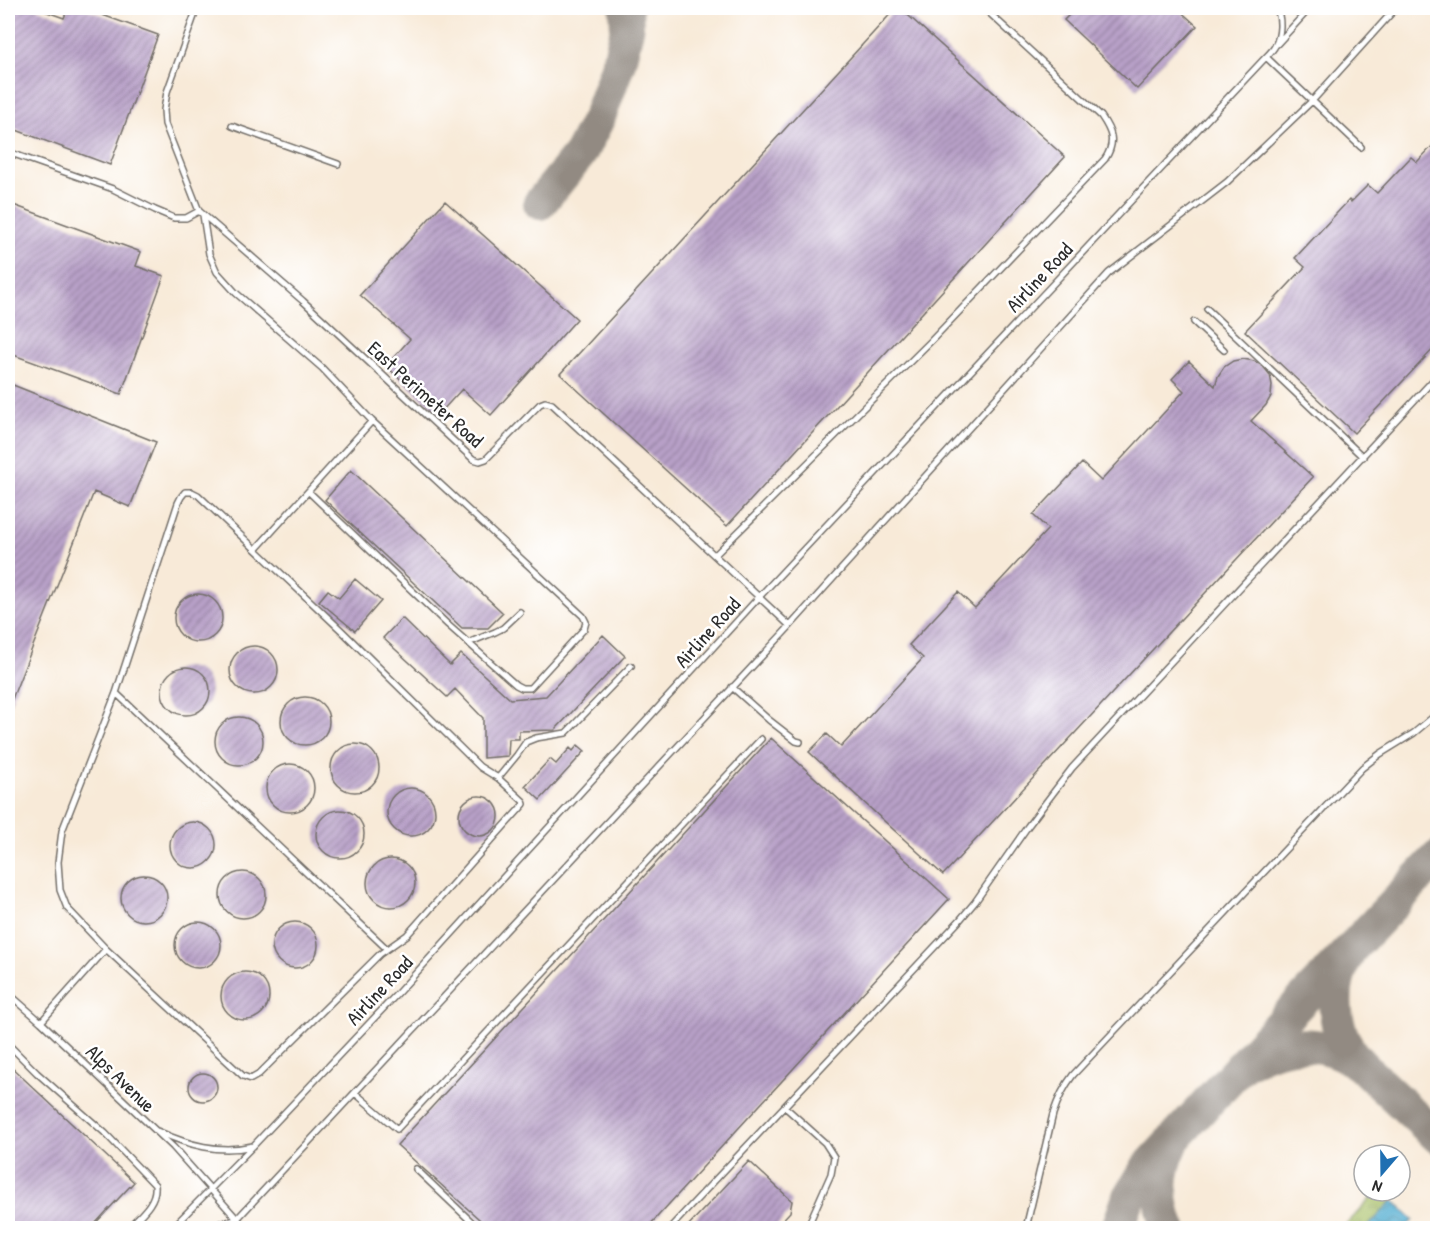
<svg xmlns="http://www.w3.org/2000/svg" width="1445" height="1236" viewBox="0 0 1445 1236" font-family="'Patrick Hand',sans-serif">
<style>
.grass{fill:url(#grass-tufts);stroke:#687448;stroke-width:1.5}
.water{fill:url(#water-waves);stroke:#3e6c7e;stroke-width:1.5}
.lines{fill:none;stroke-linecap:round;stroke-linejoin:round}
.taxiway{stroke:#928a82;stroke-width:34}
.building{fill:url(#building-hatch)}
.service-casing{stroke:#736e68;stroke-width:8}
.service{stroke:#fff;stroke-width:5}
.labels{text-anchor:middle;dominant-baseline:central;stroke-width:5;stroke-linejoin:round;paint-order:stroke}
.street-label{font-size:20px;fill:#2b2b2b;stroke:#fff}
</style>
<defs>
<pattern id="grass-tufts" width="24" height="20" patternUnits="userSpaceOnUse" patternTransform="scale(1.5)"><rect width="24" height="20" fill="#a6be64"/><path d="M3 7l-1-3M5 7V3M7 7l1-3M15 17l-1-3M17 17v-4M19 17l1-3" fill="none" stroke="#879b53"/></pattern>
<pattern id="water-waves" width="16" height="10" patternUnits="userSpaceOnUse" patternTransform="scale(1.5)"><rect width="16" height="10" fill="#52add0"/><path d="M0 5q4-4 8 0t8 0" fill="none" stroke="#448da9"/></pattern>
<pattern id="building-hatch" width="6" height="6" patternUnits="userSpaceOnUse" patternTransform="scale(1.5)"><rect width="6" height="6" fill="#b8a0c8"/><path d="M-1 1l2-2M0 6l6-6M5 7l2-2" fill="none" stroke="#9683a3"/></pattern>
</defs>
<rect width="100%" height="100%" fill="#fff"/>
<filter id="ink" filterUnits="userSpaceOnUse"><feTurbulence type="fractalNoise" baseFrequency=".0167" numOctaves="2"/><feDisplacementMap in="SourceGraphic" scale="12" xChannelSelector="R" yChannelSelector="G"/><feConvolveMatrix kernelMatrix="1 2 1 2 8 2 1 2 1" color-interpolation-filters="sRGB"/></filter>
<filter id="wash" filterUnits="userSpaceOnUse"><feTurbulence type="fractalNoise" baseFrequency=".008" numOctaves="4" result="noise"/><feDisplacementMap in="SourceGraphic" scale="24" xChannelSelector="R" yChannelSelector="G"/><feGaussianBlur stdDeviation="1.35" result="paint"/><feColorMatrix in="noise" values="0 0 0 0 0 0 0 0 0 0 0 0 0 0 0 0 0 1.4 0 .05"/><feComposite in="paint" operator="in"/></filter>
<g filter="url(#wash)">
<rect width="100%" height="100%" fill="#f8ead8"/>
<path class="grass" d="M 1379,1193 L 1385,1194 L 1393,1200 L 1367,1228 L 1343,1228 L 1374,1195 Z"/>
<path class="water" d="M 1393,1200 L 1413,1220 L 1405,1228 L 1367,1228 Z"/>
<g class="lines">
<path class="taxiway" d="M 540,203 L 580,154 L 599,117 L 619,62 L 627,29 L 626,8
M 1347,956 C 1330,985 1332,1026 1351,1053 C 1360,1065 1372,1076 1383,1086 C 1401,1103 1419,1120 1438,1137
M 1250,1061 C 1279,1045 1311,1039 1342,1054 C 1349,1057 1356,1063 1363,1067
M 1118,1228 L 1128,1200 L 1147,1168 L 1288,1015 L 1438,857
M 1169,1228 C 1157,1201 1159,1171 1172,1144"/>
</g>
<g id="blocks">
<path class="building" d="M 8,8 L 36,8 L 64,18 L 68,8 L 83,8 L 158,35 L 110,165 L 8,127 Z
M 896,8 L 900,8 L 1065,157 L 727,526 L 560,374 Z
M 1076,8 L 1177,8 L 1197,26 L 1137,89 L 1064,20 Z
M 1438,140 L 1438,344 L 1354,433 L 1245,331 L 1305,267 L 1295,258 L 1349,200 L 1351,202 L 1368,185 L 1377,193 L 1411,157 L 1417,162 Z
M 445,201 L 577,319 L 491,415 L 462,389 L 439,414 L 386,366 L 410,339 L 360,295 Z
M 8,203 L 141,252 L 136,266 L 164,276 L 121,394 L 8,353 Z
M 1243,359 L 1254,361 L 1263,366 L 1270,375 L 1272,385 L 1271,396 L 1266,405 L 1251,421 L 1313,477 L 943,875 L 809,752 L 827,734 L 841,747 L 923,658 L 909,645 L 958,592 L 975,608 L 1048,529 L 1033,515 L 1082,463 L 1101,481 L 1184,391 L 1172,379 L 1189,361 L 1215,386 L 1218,376 L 1224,367 L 1233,361 Z
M 8,383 L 156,442 L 130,507 L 94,492 L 8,709 Z
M 351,470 L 503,613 L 488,628 L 462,628 L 325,500 Z
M 355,579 L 381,601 L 355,631 L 319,601 L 328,590 L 339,598 Z
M174 618a24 24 0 1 1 48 0a24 24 0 1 1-48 0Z
M 402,618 L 450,665 L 461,654 L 510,699 L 546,696 L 603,635 L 625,656 L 555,730 L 519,731 L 519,739 L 509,739 L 508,756 L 483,758 L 483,718 L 455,689 L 447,697 L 383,638 Z
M230 670a24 24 0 1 1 48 0a24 24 0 1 1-48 0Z
M162 691a24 24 0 1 1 48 0a24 24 0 1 1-48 0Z
M281 721a24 24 0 1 1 48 0a24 24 0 1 1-48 0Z
M215 741a24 24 0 1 1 48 0a24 24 0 1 1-48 0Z
M 771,738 L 949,899 L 647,1228 L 489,1228 L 397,1145 Z
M331 768a24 24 0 1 1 48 0a24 24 0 1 1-48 0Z
M 578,745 L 585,751 L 540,800 L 525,786 L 550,759 L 556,764 L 570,748 L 573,751 Z
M266 788a24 24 0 1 1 48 0a24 24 0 1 1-48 0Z
M387 812a24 24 0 1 1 48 0a24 24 0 1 1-48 0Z
M459 816a20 20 0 1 1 40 0a20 20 0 1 1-40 0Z
M316 834a24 24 0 1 1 48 0a24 24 0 1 1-48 0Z
M170 845a23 23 0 1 1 46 0a23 23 0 1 1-46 0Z
M367 883a24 24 0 1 1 48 0a24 24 0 1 1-48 0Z
M220 895a23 23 0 1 1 46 0a23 23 0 1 1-46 0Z
M121 898a23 23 0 1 1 46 0a23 23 0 1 1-46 0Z
M272 945a23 23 0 1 1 46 0a23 23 0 1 1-46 0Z
M175 945a23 23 0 1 1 46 0a23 23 0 1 1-46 0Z
M221 996a24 24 0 1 1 48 0a24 24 0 1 1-48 0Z
M 8,1064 L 134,1182 L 91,1228 L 8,1228 Z
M189 1087a14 14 0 1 1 28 0a14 14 0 1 1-28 0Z
M 749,1161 L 792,1201 L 790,1212 L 775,1228 L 686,1228 Z"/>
</g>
</g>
<g filter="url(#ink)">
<use href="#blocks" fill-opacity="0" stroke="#736e68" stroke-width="1.5"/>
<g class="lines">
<defs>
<path id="service" d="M 197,8 L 167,92 L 164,110 L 165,124 L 199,211 L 303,301 L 473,459 L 480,461 L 486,459 L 540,404 L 545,402 L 552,404 L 790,626
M 1277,44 L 1310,8
M 1266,57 L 1361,147
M 232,126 L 338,164
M 8,152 L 113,189 L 155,210 L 174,218 L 186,218 L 199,211
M 203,215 L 209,254 L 217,272 L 236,293 L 322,368 L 372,421 L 583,616 L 586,622 L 584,629 L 530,688 L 522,688 L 516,685 L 448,625 L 309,492
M 1207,309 L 1363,457
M 1194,322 L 1224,350
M 185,492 L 192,492 L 198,495 L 342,631 L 480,767 L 498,778 L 523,801 L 524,804 L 407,935 L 380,954 L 258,1075 L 251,1079 L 243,1076 L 106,949 L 67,908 L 60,890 L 58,862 L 62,831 L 116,693 L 178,503 L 181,497 Z
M 256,549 L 372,421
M 715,555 L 931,341 L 1105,159 C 1116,142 1112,132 1101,116 L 984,8
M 468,643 L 495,632 L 503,628 L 520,612
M 732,687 L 769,720 L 796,741 L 800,742
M 116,693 L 387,949
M 498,778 L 517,755 L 526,742 L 536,738 L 566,733 L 631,666
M 8,993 L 41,1022 L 173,1147 L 245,1228
M 41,1022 L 106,949
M 8,1044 L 37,1073 L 105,1133 L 155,1185 C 157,1203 139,1216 128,1228
M 355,1093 L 397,1129 L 761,739
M 785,1107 L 825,1143 L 834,1157 L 831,1174 L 807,1228
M 157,1131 C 188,1145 219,1154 253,1146
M 416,1169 L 478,1228
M 172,1228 L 254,1145 L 396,995 L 760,596 L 1266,57 C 1269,54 1273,50 1275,46 C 1281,35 1282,18 1276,8
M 206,1228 L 209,1226 L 236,1220 L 790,626 L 1109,273 L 1227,182 L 1313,100 L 1396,8
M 670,1228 L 959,921 L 975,902 L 1028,826 L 1072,768 L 1438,375
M 1026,1228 L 1053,1114 C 1058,1099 1063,1088 1073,1075 L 1362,768 L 1380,754 L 1414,733 L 1438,713"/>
</defs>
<use href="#service" class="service-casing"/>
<use href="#service" class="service"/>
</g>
</g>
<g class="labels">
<g class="street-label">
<text transform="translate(1039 277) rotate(-47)">Airline Road</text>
<text transform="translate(426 394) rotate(42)">East Perimeter Road</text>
<text transform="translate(707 632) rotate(-48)">Airline Road</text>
<text transform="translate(379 990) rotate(-47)">Airline Road</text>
<text transform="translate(121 1078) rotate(44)">Alps Avenue</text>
</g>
</g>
<rect width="1445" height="1236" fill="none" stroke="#fff" stroke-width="30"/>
<g transform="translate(1382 1173) rotate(200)"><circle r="28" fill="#ffffff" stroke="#aaaaaa" stroke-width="1.5"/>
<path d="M0-4.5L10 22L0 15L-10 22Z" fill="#1f6fb2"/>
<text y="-9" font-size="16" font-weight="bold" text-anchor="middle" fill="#2b2b2b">N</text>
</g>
</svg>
